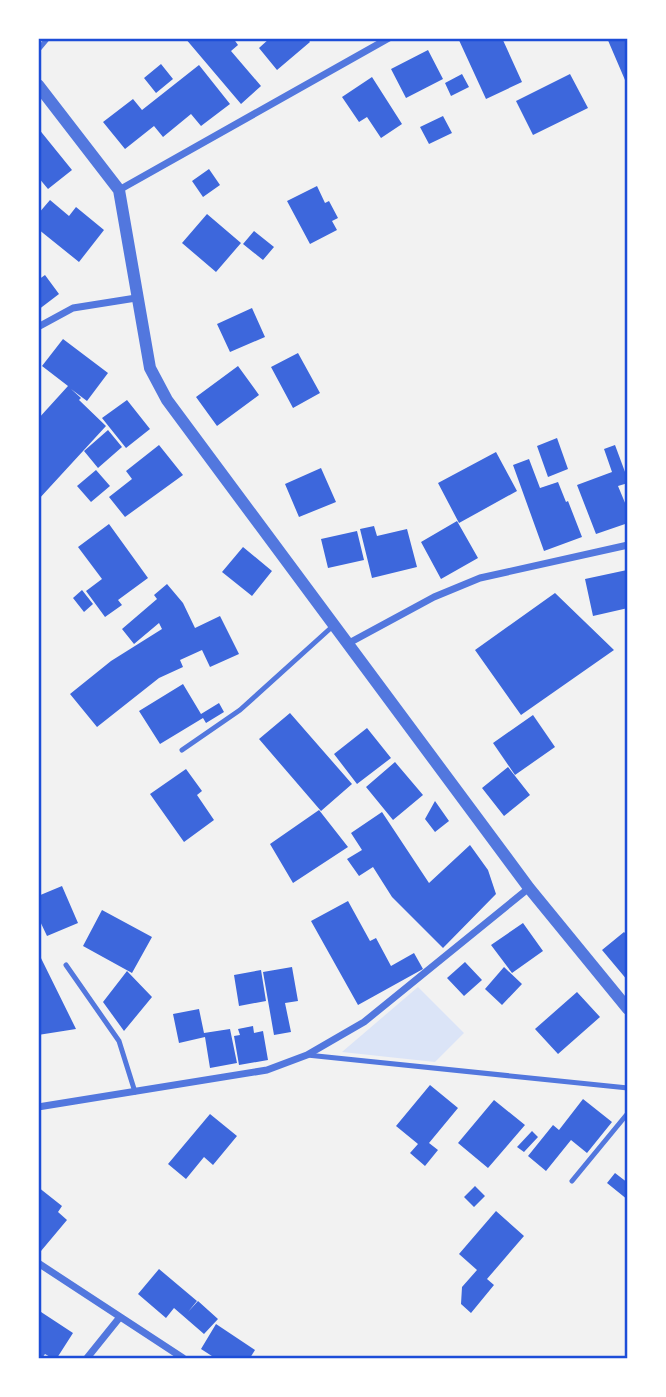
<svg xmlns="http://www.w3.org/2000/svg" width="666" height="1397" viewBox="0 0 666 1397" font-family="'Titillium Web',sans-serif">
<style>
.green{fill:#dbe4f7}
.building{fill:#3d67dc}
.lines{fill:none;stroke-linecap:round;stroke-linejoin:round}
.service{stroke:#5277de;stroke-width:5}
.minor{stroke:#5277de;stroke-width:7}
.tertiary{stroke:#5277de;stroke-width:12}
.neatline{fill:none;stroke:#1d4ed8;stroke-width:2.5}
</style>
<rect width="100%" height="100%" fill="#f2f2f2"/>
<path class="green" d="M 418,987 L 464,1033 L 435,1062 L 342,1052 Z"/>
<path class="building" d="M 185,38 L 233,38 L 238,45 L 231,51 L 261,86 L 241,104 Z
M 270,38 L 307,38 L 310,42 L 277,70 L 259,48 Z
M 458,38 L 502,38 L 522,82 L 486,99 Z
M 607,38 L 628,38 L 628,87 Z
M 428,50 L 443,79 L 406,98 L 391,69 Z
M 161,64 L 173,79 L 156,93 L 144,78 Z
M 199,65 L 230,104 L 201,126 L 191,114 L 163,137 L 154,126 L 125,149 L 103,122 L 133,99 L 142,110 Z
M 462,74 L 469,87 L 451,96 L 445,83 Z
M 570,74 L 588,108 L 533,135 L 516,101 Z
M 372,77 L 402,124 L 381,138 L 367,117 L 359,122 L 342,97 Z
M 443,116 L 452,133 L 429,144 L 420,127 Z
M 38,128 L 72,170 L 48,189 L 38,177 Z
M 209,169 L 220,185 L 203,197 L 192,181 Z
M 317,186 L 325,203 L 329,201 L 338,218 L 332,221 L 337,230 L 310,244 L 287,201 Z
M 50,200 L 69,216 L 76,207 L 104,230 L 79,262 L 38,229 L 38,214 Z
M 207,214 L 241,243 L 216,272 L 182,243 Z
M 254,231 L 274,247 L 263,260 L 243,244 Z
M 45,275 L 59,294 L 38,310 L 38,280 Z
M 252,308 L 265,337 L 230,352 L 217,324 Z
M 63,339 L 108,373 L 87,401 L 71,389 L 81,398 L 79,400 L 106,426 L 38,500 L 38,419 L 68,386 L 42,366 Z
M 298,353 L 320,393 L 293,408 L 271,367 Z
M 238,366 L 259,395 L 217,426 L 196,397 Z
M 127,400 L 150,429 L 126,448 L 102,418 Z
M 108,430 L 122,447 L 98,468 L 84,451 Z
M 557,438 L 568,469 L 548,477 L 537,446 Z
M 159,445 L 183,475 L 125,517 L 109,497 L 132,479 L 126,471 Z
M 615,445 L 628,480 L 628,483 L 618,486 L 628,510 L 628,523 L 596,534 L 577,485 L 612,472 L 604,449 Z
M 496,452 L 517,491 L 459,523 L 438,483 Z
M 529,459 L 540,488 L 558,482 L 566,502 L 568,501 L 582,537 L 544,551 L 513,465 Z
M 321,468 L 336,502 L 299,517 L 285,484 Z
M 96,470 L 110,486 L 91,502 L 77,486 Z
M 457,521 L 478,558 L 441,579 L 421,542 Z
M 109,524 L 148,578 L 118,600 L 122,605 L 105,617 L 86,591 L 102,579 L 78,547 Z
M 374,526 L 377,536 L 407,529 L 417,567 L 372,578 L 360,529 Z
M 357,531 L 364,560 L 328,568 L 321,539 Z
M 243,547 L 272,571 L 252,596 L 222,572 Z
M 627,570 L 628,608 L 593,616 L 585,579 Z
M 167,584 L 183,603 L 195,628 L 220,616 L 239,654 L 210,667 L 202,650 L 180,660 L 183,667 L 159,678 L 97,727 L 70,694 L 111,661 L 162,629 L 159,623 L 134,644 L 122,629 L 157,599 L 154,595 Z
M 82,590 L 93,604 L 84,612 L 73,598 Z
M 555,593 L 614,650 L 521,715 L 475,650 Z
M 183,684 L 201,714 L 219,703 L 224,712 L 206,723 L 203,718 L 160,744 L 139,711 Z
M 290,713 L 352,784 L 321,811 L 259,739 Z
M 533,715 L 555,747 L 515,775 L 493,743 Z
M 367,728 L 391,758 L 357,784 L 334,754 Z
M 395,762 L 423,795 L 393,820 L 366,787 Z
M 508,767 L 530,795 L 504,816 L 482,788 Z
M 186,769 L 202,791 L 197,795 L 214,820 L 184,842 L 150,794 Z
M 435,801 L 449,821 L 435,832 L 425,819 Z
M 319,810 L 348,847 L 293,883 L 270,844 Z
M 382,812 L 429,883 L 470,845 L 488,870 L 496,894 L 443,948 L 392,897 L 373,867 L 359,876 L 347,859 L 362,850 L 351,833 Z
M 62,886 L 78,923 L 47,936 L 38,917 L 38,896 Z
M 348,901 L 370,941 L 376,938 L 391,966 L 414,953 L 423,969 L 358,1005 L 311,921 Z
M 102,910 L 152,937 L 132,973 L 83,946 Z
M 523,923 L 543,951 L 512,973 L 491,945 Z
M 624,932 L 628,936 L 628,981 L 602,950 Z
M 38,952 L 76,1029 L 38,1035 Z
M 465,962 L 482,980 L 464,996 L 447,978 Z
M 292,967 L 298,1001 L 285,1003 L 291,1032 L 274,1035 L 263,972 Z
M 504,967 L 522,984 L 502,1005 L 485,989 Z
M 261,970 L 266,1001 L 239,1006 L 234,975 Z
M 127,971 L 152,997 L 124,1031 L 103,1002 Z
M 577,992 L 600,1017 L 558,1054 L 535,1029 Z
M 199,1009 L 204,1033 L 230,1029 L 237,1063 L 210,1068 L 205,1037 L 179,1043 L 173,1014 Z
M 253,1026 L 254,1033 L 263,1031 L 268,1060 L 239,1065 L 234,1036 L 240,1035 L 238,1029 Z
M 430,1085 L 458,1108 L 429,1143 L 438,1150 L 425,1166 L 410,1153 L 418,1144 L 396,1126 Z
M 583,1099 L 612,1122 L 587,1153 L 571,1140 L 546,1171 L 528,1156 L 553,1125 L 559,1130 Z
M 494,1100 L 525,1125 L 488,1168 L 458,1143 Z
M 210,1114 L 237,1136 L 213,1165 L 204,1157 L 186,1179 L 168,1164 Z
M 532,1131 L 538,1137 L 524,1152 L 517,1147 Z
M 615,1173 L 628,1183 L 628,1200 L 607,1183 Z
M 475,1186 L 485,1196 L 474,1207 L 464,1197 Z
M 38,1187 L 62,1206 L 58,1212 L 67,1220 L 41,1251 L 38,1249 Z
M 496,1211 L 524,1236 L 487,1279 L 494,1285 L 471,1313 L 461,1304 L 462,1287 L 477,1270 L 459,1254 Z
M 159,1269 L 197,1301 L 188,1312 L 198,1301 L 218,1319 L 204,1334 L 174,1308 L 166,1318 L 138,1294 Z
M 38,1310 L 73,1333 L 57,1358 L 52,1358 L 45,1354 L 42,1358 L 38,1358 Z
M 216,1324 L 255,1350 L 250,1358 L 215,1358 L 201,1349 Z"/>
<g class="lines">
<path class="service" d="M 38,50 L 48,38
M 182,750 L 240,710 L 333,626
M 66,965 L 119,1041 L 135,1092
M 307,1055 L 628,1088
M 572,1181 L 628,1113"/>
<path class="minor" d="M 119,190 L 389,38
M 38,327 L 73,308 L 136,298
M 349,643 L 434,597 L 480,578 L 628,545
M 38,1107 L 267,1070 L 307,1055 L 364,1022 L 529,888
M 38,1263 L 183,1358
M 87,1358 L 120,1317"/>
<path class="tertiary" d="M 38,85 L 119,190 L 150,368 L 167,400 L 529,888 L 628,1009"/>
</g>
<rect width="666" height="1397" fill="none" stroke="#ffffff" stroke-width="80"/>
<rect x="40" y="40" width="586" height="1317" class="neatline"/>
</svg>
